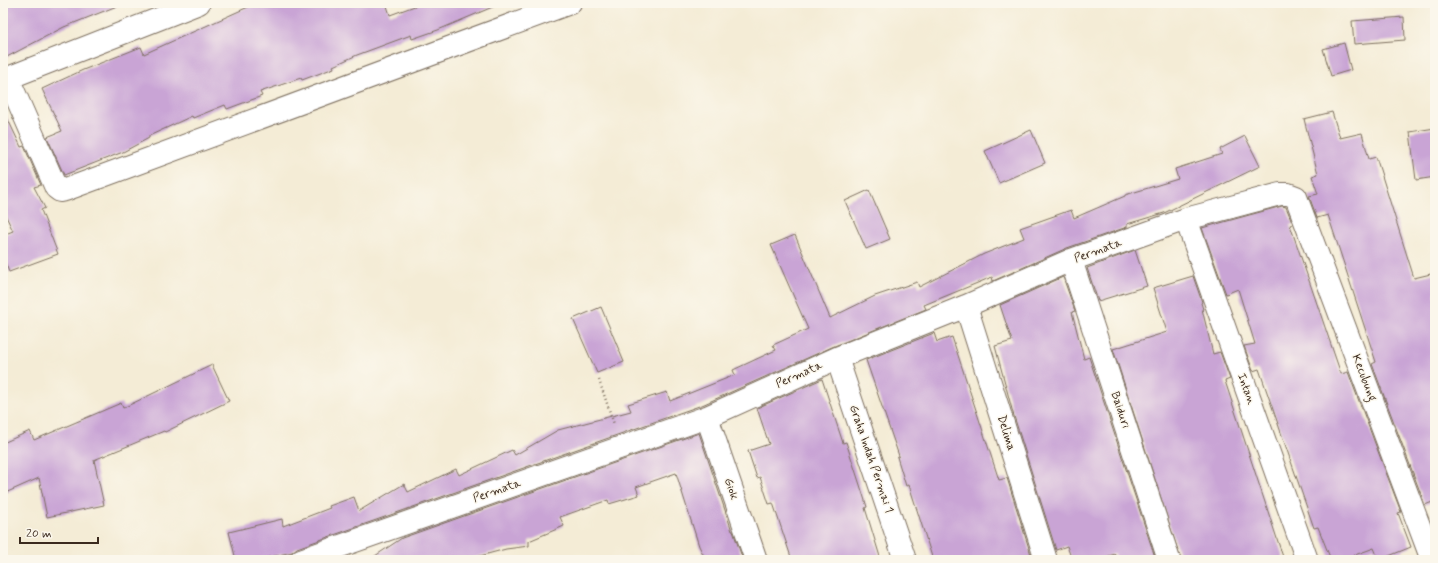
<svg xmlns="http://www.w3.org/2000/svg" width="1438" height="563" viewBox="0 0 1438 563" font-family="Mynerve,sans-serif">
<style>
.building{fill:#c9a4d5}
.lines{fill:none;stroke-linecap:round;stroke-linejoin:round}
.minor-casing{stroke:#7c6e5e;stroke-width:24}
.path{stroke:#7c6e5e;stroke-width:2.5;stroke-dasharray:1 3;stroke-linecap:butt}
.minor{stroke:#fff;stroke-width:22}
.labels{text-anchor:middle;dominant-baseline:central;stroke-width:3;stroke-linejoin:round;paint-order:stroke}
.street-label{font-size:12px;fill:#3b2a1e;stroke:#fbf7ec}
</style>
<rect width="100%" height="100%" fill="#fbf7ec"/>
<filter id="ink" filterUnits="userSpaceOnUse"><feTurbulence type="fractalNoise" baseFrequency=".025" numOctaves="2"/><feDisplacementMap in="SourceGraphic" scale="8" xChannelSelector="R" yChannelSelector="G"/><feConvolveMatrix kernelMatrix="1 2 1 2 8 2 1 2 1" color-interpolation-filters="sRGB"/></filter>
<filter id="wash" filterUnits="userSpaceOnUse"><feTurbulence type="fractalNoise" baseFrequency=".012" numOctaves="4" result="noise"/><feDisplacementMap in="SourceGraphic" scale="16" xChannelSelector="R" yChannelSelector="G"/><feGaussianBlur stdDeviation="0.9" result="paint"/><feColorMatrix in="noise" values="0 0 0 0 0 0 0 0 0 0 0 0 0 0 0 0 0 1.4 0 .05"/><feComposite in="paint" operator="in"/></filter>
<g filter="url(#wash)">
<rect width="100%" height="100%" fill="#f4ecd6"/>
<g id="blocks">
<path class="building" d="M 3,3 L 122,3 L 122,4 L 64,27 L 3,59 Z
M 257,3 L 386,3 L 390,15 L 423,3 L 502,3 L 438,30 L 412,39 L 411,35 L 357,55 L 333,66 L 334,68 L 302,80 L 301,78 L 260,92 L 262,96 L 227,109 L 225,105 L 193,118 L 192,116 L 149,136 L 149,138 L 123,152 L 64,175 L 47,137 L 62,131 L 42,89 L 83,70 L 141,47 L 144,54 Z
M 1404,17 L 1405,40 L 1354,44 L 1352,21 Z
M 1344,43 L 1351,70 L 1331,76 L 1323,49 Z
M 3,109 L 21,147 L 24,146 L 41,185 L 34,187 L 45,208 L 41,210 L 58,254 L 9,272 L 3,257 L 3,235 L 13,231 L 3,210 Z
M 1332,112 L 1340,138 L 1362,133 L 1369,159 L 1376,157 L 1414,278 L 1435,273 L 1435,501 L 1425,505 L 1372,364 L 1376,362 L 1328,215 L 1317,218 L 1309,196 L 1318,194 L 1312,176 L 1318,174 L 1304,119 Z
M 1435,128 L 1435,177 L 1416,180 L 1410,132 Z
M 1031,130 L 1045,163 L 999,183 L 985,151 Z
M 1245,136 L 1260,166 L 1164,213 L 1127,224 L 1127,227 L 1067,248 L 993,281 L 992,277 L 924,305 L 926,309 L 832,347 L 702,405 L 297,548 L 292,552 L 257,560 L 236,560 L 229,532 L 282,519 L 283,526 L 330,508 L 329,506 L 354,497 L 359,511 L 404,484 L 408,492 L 456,469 L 459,475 L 512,450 L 515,455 L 558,430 L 631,411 L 628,404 L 667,392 L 670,401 L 735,375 L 733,370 L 776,350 L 773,345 L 808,329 L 771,245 L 795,235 L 830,318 L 875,296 L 917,282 L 919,287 L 984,254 L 1024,238 L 1020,228 L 1071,210 L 1074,218 L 1125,196 L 1125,195 L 1178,179 L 1175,169 L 1222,154 L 1220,149 Z
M 869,190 L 890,239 L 866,249 L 845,201 Z
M 1282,206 L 1286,207 L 1293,224 L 1290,225 L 1341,374 L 1348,372 L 1401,512 L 1398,513 L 1411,547 L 1379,560 L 1374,548 L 1341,560 L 1331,560 L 1318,527 L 1314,528 L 1259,369 L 1253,371 L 1244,346 L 1255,344 L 1238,289 L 1226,294 L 1202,228 Z
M 1135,250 L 1147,286 L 1098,301 L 1087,268 Z
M 1193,276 L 1202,302 L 1201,303 L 1203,309 L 1202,309 L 1213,354 L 1220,352 L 1230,379 L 1225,381 L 1284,560 L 1181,560 L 1113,349 L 1167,332 L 1153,288 Z
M 1063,277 L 1075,311 L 1072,312 L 1084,359 L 1089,357 L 1156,560 L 1117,560 L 1115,554 L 1096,560 L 1072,560 L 1067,546 L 1056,550 L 1013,413 L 995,346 L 1012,341 L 1000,305 Z
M 601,307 L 624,362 L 597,373 L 573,319 Z
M 934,333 L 937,342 L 952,337 L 999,480 L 1007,478 L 1032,558 L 1025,560 L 933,560 L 909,485 L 906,486 L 897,457 L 899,456 L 866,360 Z
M 212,365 L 229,401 L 165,432 L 164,431 L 94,460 L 104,505 L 47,517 L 39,478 L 3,494 L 3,443 L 30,431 L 34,440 L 121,403 L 123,408 Z
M 822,379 L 843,443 L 846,442 L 860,485 L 867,507 L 865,508 L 881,560 L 792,560 L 773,503 L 769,504 L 760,477 L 757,478 L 748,451 L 769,444 L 757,408 Z
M 699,433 L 732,531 L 733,531 L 743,560 L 706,560 L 699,546 L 676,473 L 636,487 L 639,495 L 609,504 L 608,500 L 560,517 L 564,526 L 529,541 L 529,546 L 506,549 L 465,560 L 369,560 L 402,538 Z"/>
</g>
</g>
<g filter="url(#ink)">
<use href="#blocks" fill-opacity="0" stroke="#7c6e5e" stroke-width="1"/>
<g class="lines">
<defs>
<path id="minor" d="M 8,78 L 56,188 L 60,191 L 65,190 L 570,3
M 3,80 L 199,3
M 1186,219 L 1307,560
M 1071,260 L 1169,560
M 966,306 L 1046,560
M 837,358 L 905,560
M 707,417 L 756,560
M 301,560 L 707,417 L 837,358 L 966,306 L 1071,260 L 1186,219 L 1280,194 L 1288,194 L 1296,197 L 1432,560"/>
</defs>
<use href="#minor" class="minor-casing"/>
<path class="path" d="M 599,380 L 614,424"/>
<use href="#minor" class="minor"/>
</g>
</g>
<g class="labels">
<g class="street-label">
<text transform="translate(1098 251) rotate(-20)">Permata</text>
<text transform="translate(799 375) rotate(-24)">Permata</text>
<text transform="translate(1364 378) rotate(69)">Kecubung</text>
<text transform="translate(1246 389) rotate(70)">Intan</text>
<text transform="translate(1120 410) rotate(72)">Baiduri</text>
<text transform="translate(1006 433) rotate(73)">Delima</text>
<text transform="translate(871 459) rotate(71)">Graha Indah Permai 1</text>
<text transform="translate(731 489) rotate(71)">Giok</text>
<text transform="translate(497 491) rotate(-19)">Permata</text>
</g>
</g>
<rect width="1438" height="563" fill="none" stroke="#fbf7ec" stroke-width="16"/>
<path d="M20 537v6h78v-6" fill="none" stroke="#3b2a1e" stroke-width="2"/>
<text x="26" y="537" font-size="12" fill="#3b2a1e" stroke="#fbf7ec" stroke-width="3" paint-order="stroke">20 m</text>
</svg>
